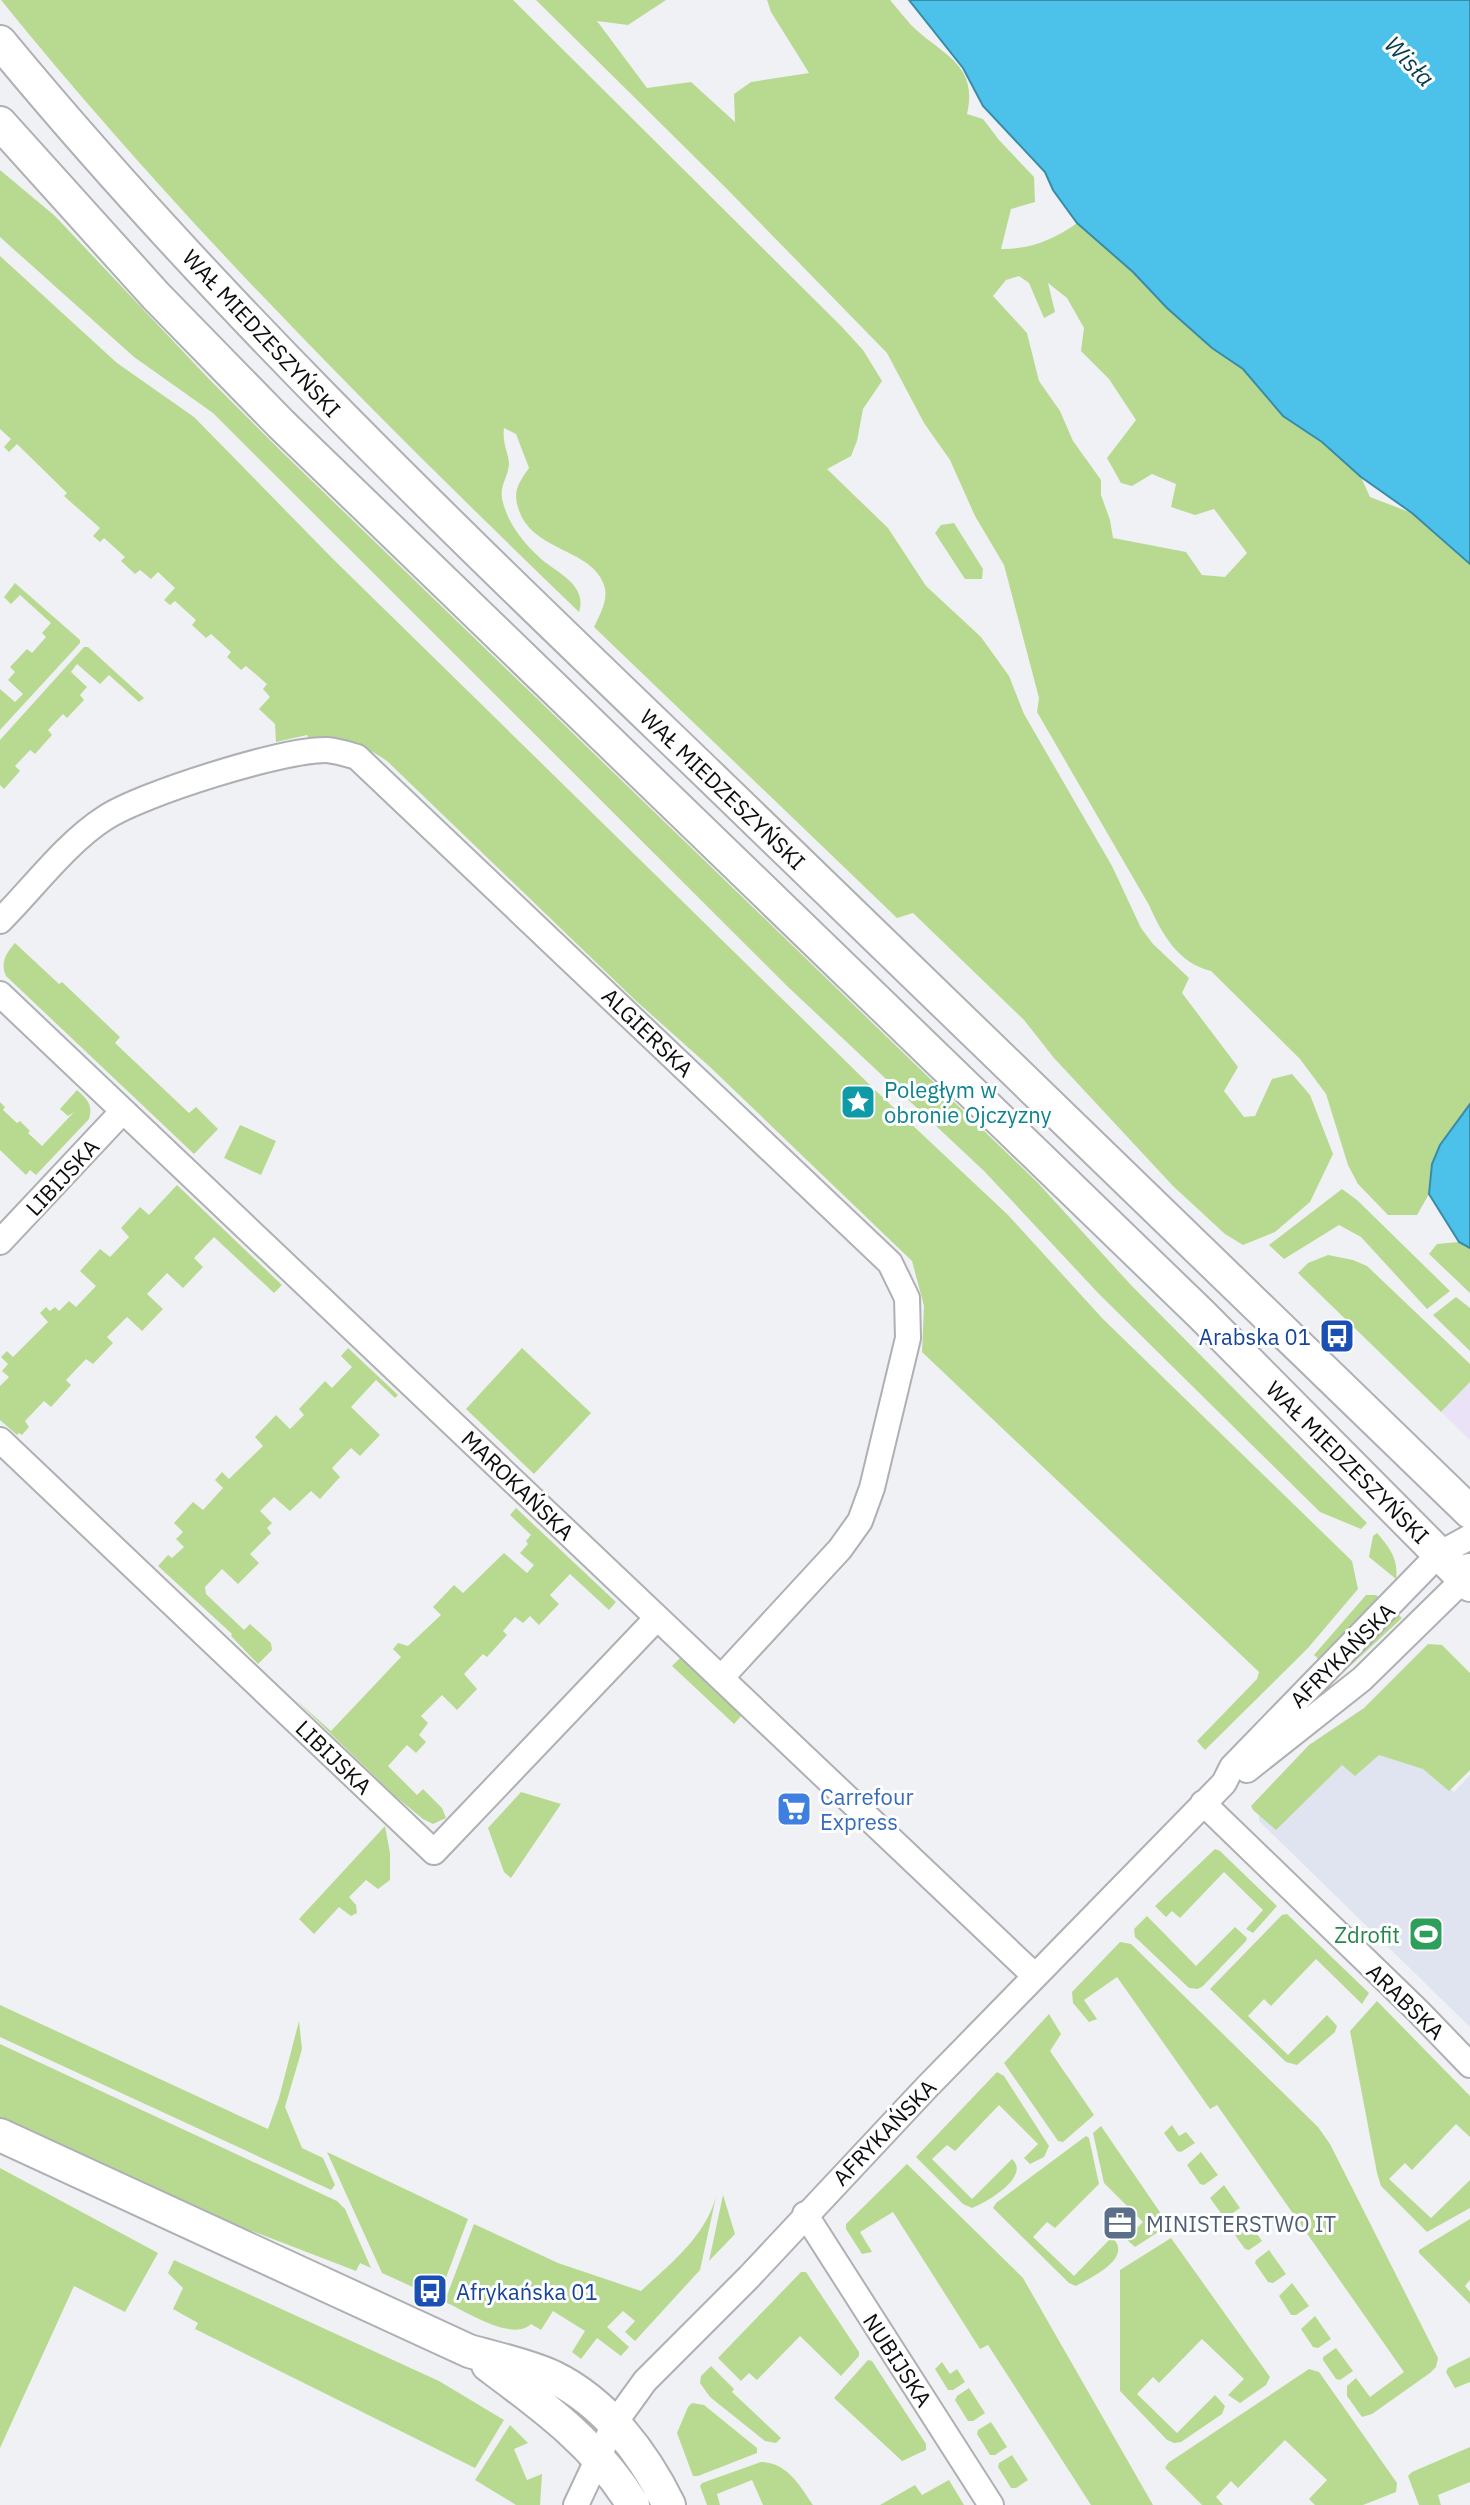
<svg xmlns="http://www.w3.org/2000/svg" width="1470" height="2505" viewBox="0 0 1470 2505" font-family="'IBM Plex Sans',sans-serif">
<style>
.built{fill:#e0e4f0}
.industrial{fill:#eae3f8}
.green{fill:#b8da90;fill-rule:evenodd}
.water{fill:#4cc2ea;stroke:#398ca8;stroke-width:2}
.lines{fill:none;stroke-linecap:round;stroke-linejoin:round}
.street-casing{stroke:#aeb0b4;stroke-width:28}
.secondary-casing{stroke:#aeb0b4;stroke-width:36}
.street{stroke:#fff;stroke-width:24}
.secondary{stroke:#fff;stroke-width:32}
.labels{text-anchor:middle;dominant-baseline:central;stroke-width:6;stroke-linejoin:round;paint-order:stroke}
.street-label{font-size:22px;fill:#0c0d0e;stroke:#fefefe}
.culture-label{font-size:22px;fill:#0d838f;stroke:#fefefe;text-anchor:start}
.transit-label{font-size:22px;fill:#164399;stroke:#fefefe;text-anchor:end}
.shop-label{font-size:22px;fill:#366cbe;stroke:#fefefe;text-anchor:start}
.leisure-label{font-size:22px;fill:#27864d;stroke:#fefefe;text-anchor:end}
.service-label{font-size:22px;fill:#4e5e75;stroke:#fefefe;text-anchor:start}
.water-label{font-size:24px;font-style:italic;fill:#063c4d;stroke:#fefefe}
</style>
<rect width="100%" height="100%" fill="#eff1f5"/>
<path class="built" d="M 1376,1716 L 1454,1792 L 1470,1775 L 1470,2027 L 1259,1821 L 1259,1799 Z"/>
<path class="industrial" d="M 1470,1382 L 1470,1440 L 1441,1412 Z"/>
<path class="green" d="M 1,0 L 513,0 L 842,327 L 863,350 L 882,381 L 863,409 L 857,441 L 851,456 L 827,469 L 888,528 L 926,586 L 981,637 L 1009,676 L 1024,714 L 1112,866 L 1141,928 L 1153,944 L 1189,978 L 1182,993 L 1238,1067 L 1224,1091 L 1244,1117 L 1255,1116 L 1272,1079 L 1292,1074 L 1310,1095 L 1333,1154 L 1310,1202 L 1275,1232 L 1243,1245 L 1225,1234 L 1173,1186 L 1054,1058 L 1024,1020 L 913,913 L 897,918 L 594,627 C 600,614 609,599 604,585 C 593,550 535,551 520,513 C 512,493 517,485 529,468 L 516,434 L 504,428 C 502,445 509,453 509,464 C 508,480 497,486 504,506 C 510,526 524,543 539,557 C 555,572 588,584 579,612 C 377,417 178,219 1,0 Z
M 536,0 L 666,0 L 628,25 L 597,21 L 647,88 L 691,82 L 735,122 L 734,94 L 751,82 L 809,73 L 771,12 L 767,0 L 890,0 C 897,8 904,17 911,25 C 940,54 979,63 967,114 L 983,119 L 999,140 L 1034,177 L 1035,202 L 1011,209 L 1001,249 C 1028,250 1056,239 1077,223 L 1133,272 L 1167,308 L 1212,348 L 1243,369 L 1282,416 L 1322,442 L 1361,477 L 1370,497 L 1412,513 L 1470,564 L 1470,1121 L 1432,1164 L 1429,1194 L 1417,1215 L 1388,1215 L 1358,1184 L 1348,1165 L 1326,1094 L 1300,1059 L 1211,971 C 1178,963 1162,934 1149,905 L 1037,712 L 1039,698 L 1004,565 L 975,516 L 950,460 L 924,423 L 887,353 L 726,188 ZM 1019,276 L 1029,283 L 1044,318 L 1055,312 L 1048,283 L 1067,298 L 1084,328 L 1081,351 L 1109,379 L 1136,420 L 1107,458 L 1121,483 L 1132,486 L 1152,474 L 1176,484 L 1171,507 L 1195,515 L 1214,509 L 1247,553 L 1225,577 L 1202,575 L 1186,552 L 1113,538 L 1110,520 L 1101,495 L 1101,480 L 1073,441 L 1060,411 L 1039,381 L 1027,333 L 993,296 L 1006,280 Z
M 0,170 L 55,216 L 210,380 L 281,451 L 1038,1183 L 1130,1284 L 1367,1523 L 1361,1529 L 1320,1512 L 1099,1294 L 984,1171 L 787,986 L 213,413 L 134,357 L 0,237 Z
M 0,256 L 117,363 L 194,417 L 333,559 L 870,1085 L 862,1093 L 857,1089 L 844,1103 L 858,1116 L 871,1102 L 868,1098 L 875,1090 L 1008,1215 L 1103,1319 L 1352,1561 L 1358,1589 L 1308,1648 L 1205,1750 L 1197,1741 L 1257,1679 L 1259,1672 L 922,1352 L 924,1306 L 912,1261 L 710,1067 L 635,1000 L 387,761 C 359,742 342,737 309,739 L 307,735 L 276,742 L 275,724 L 259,709 L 270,697 L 263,689 L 267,684 L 246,666 L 241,670 L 227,657 L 231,652 L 211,634 L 206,638 L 192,625 L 196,620 L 175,601 L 170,605 L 164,600 L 175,588 L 158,572 L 151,579 L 140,570 L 135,574 L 121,561 L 125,557 L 104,538 L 100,542 L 93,536 L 100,528 L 64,496 L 67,493 L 17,444 L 9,452 L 4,447 L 11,439 L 0,429 Z
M 954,523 L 983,569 L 982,579 L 965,579 L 935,533 L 941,525 Z
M 15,583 L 80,640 L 80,643 L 0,730 L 0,689 L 15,702 L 23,694 L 8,680 L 15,672 L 10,667 L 27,649 L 32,653 L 46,637 L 42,633 L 51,623 L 20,595 L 11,604 L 4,597 Z
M 84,647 L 88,647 L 144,698 L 139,702 L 109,675 L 100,684 L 77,664 L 71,672 L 87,687 L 80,695 L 84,700 L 67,718 L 63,714 L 48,730 L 52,735 L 35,754 L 30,750 L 15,766 L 20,771 L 4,789 L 0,785 L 0,740 Z
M 15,943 L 59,984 L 62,982 L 120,1037 L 115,1043 L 189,1113 L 196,1107 L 218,1129 L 194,1154 L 6,976 C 0,963 6,953 15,943 Z
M 77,1090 C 88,1100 93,1105 89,1119 L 36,1175 L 30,1170 L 26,1175 L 0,1150 L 0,1102 L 5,1107 L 3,1110 L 17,1123 L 20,1121 L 30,1131 L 28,1133 L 42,1146 L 74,1112 L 68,1116 L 60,1109 Z
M 240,1125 L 276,1141 L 261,1175 L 224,1158 Z
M 177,1185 L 282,1285 L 274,1293 L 214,1237 L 194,1258 L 203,1267 L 183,1288 L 167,1273 L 147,1294 L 163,1309 L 142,1331 L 127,1317 L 107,1337 L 113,1343 L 93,1364 L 86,1359 L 66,1380 L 71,1385 L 51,1407 L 44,1401 L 25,1421 L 29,1427 L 22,1435 L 19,1433 L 17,1435 L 0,1420 L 0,1386 L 9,1377 L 2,1371 L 8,1364 L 1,1357 L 7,1351 L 13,1357 L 48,1322 L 40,1313 L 46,1307 L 50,1311 L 55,1307 L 59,1311 L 69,1301 L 76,1307 L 96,1286 L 80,1271 L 100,1249 L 110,1257 L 129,1237 L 121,1228 L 140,1207 L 149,1215 Z
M 1342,1189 L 1357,1200 L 1450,1291 L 1427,1309 L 1361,1237 L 1339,1225 L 1284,1259 L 1269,1245 Z
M 1459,1242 L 1470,1248 L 1470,1293 L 1429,1254 L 1437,1244 Z
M 1328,1255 L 1353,1260 L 1367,1266 L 1470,1364 L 1470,1382 L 1441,1412 L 1298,1273 L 1308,1263 Z
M 1456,1297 L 1470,1308 L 1470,1351 L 1433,1315 Z
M 348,1348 L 398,1395 L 395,1398 L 376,1380 L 351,1407 L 380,1435 L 360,1456 L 351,1448 L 332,1468 L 340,1477 L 320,1499 L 311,1491 L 290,1511 L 274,1497 L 260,1511 L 272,1523 L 267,1528 L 271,1533 L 250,1554 L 259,1563 L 238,1584 L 222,1569 L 205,1587 L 206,1594 L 244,1630 L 250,1624 L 271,1643 L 272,1650 L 258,1664 L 231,1636 L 232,1634 L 158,1566 L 168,1555 L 172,1558 L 184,1547 L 176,1539 L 183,1532 L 174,1523 L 193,1502 L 203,1510 L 223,1488 L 215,1480 L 222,1472 L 229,1479 L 263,1446 L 255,1437 L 276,1415 L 290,1429 L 304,1415 L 299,1409 L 325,1381 L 332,1388 L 352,1367 L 341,1356 Z
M 522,1348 L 591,1413 L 534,1474 L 466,1409 Z
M 516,1508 L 616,1602 L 609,1610 L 570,1574 L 550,1595 L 559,1604 L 539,1625 L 530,1616 L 523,1623 L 515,1617 L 503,1631 L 507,1635 L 487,1657 L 483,1654 L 464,1674 L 477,1689 L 457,1710 L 442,1695 L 421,1716 L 428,1723 L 419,1735 L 426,1742 L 416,1753 L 407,1745 L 388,1766 L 417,1795 L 423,1789 L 442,1808 L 446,1818 L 433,1824 L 423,1819 L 395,1796 L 296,1700 L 331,1731 L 401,1657 L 393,1649 L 398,1643 L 408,1646 L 441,1615 L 433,1607 L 454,1585 L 463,1593 L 504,1553 L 527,1573 L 534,1565 L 520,1553 L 528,1544 L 526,1541 L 531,1535 L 510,1515 Z
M 1377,1533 C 1389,1547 1399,1559 1396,1579 L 1369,1557 L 1373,1536 Z
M 1366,1595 L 1376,1595 L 1382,1600 L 1321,1661 L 1314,1655 Z
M 1396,1612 L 1402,1618 L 1333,1682 L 1330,1680 Z
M 1428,1644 L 1442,1645 L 1470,1673 L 1470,1770 L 1449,1791 L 1423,1769 L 1379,1755 L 1355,1776 L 1342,1765 L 1276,1830 L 1253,1810 L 1251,1806 L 1309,1745 L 1364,1708 Z
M 681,1657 L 742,1715 L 734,1724 L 672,1666 Z
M 521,1792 L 561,1804 L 511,1878 L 504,1872 L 488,1828 Z
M 385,1826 L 390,1853 L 390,1880 L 378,1889 L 366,1880 L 349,1897 L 356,1905 L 357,1913 L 351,1916 L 339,1907 L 314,1934 L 299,1919 Z
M 1215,1849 L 1220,1851 L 1277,1906 L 1253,1933 L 1246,1929 L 1263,1910 L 1224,1872 L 1180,1918 L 1172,1911 L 1166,1917 L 1155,1906 Z
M 1287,1914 L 1369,1993 L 1362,2004 L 1316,1959 L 1271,2006 L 1264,1999 L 1248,2016 L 1288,2055 L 1327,2015 L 1337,2026 L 1335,2032 L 1297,2065 L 1286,2062 L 1210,1989 L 1282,1915 Z
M 1147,1916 L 1196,1966 L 1235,1927 L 1247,1938 L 1246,1941 L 1203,1986 L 1198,1989 L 1189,1988 L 1135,1937 L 1134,1929 Z
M 1120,1942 L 1131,1944 L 1318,2127 L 1330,2144 L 1438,2358 L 1436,2367 L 1430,2373 L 1372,2414 L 1362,2417 L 1347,2396 L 1347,2386 L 1356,2378 L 1370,2397 L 1404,2372 L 1217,2105 L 1210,2109 L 1117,1977 L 1084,2000 L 1097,2019 L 1089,2022 L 1073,2003 L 1072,1992 Z
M 1377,2001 L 1470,2096 L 1470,2137 L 1456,2124 L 1412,2170 L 1405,2163 L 1389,2179 L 1431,2218 L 1470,2180 L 1470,2208 L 1427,2232 L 1381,2186 L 1377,2173 L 1350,2031 Z
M 0,2005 L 268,2129 L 279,2098 L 299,2021 L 302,2049 L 285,2107 L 302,2148 L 323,2158 L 335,2185 L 331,2190 L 0,2037 Z
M 1049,2014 L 1061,2034 L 1050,2051 L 1094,2115 L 1063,2142 L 1058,2141 L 1004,2063 Z
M 0,2044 L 337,2201 L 345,2209 L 371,2268 L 360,2263 L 356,2271 L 200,2211 L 0,2120 Z
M 997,2072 L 1004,2076 L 1049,2146 L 1044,2157 L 1030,2164 L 1024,2158 L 1038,2144 L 999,2105 L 955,2151 L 947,2145 L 932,2159 L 972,2199 L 1012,2159 C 1031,2176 988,2202 972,2208 L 963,2204 L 916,2157 Z
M 1172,2125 L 1179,2136 L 1186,2132 L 1195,2143 L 1181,2152 L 1177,2151 L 1164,2133 Z
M 1101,2126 L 1166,2221 L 1163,2229 L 1135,2247 L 1126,2239 L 1143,2222 L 1104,2183 L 1093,2133 Z
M 1086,2136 L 1089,2138 L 1099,2184 L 1055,2228 L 1047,2222 L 1033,2237 L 1074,2276 L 1112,2237 C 1134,2258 1092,2277 1076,2286 L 1069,2283 L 993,2208 L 996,2203 Z
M 327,2152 L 468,2219 L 441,2291 L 420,2281 L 415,2288 L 382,2273 Z
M 1201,2152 L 1218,2175 L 1204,2185 L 1200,2184 L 1187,2165 Z
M 907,2164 L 1023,2278 L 1153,2505 L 1091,2505 L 988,2345 L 980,2349 L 893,2212 L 860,2232 L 872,2252 L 862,2254 L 846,2229 L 846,2224 Z
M 0,2168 L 158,2253 L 125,2312 L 74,2286 L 0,2448 Z
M 1224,2185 L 1240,2208 L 1227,2217 L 1223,2216 L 1210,2198 Z
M 723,2195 L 735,2234 L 709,2261 Z
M 716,2197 L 700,2270 L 635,2341 L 625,2332 L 635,2321 L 623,2311 L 607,2327 L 629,2347 L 621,2356 L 597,2338 L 581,2359 L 572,2352 L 585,2331 L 553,2311 L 541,2330 L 531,2324 C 513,2342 467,2312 447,2303 L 446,2298 L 474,2224 L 558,2263 L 641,2291 C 671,2263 704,2238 716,2197 Z
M 1246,2218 L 1262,2241 L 1249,2250 L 1245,2249 L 1232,2231 L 1233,2227 Z
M 1470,2219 L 1470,2280 L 1465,2286 L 1470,2292 L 1470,2304 L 1419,2253 L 1419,2250 Z
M 1171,2238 L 1270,2377 L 1266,2385 L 1240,2403 L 1228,2395 L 1244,2379 L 1202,2339 L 1159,2383 L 1153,2377 L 1137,2394 L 1177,2433 L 1215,2395 L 1225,2406 L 1222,2414 L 1181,2442 L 1174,2443 L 1167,2440 L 1120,2391 L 1120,2270 Z
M 1269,2250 L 1286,2274 L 1273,2283 L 1268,2282 L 1255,2263 L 1256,2260 Z
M 174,2260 L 439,2381 L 504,2420 L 475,2468 L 195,2329 L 198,2323 L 173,2309 L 183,2288 L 168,2273 Z
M 801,2272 L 806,2272 L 859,2352 L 859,2356 L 841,2376 L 800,2336 L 757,2380 L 749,2373 L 741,2381 L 718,2358 Z
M 1292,2283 L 1309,2306 L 1296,2315 L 1291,2315 L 1279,2296 Z
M 1315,2316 L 1331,2339 L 1318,2348 L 1313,2347 L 1301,2329 Z
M 1336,2348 L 1353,2371 L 1340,2380 L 1336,2379 L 1323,2360 L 1323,2357 Z
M 1470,2357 L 1470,2382 L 1455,2388 L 1446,2372 L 1448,2368 Z
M 868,2360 L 872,2361 L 926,2444 L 926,2450 L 902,2461 L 834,2398 Z
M 942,2362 L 950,2374 L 957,2369 L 965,2382 L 953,2390 L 948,2390 L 935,2369 Z
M 711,2366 L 734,2389 L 732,2392 L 781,2438 L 776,2443 L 765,2441 L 710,2397 L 700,2383 L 701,2376 Z
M 1309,2369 L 1319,2372 L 1397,2483 L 1396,2492 L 1363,2505 L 1315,2505 L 1309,2499 L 1327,2480 L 1285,2440 L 1238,2488 L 1231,2481 L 1216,2497 L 1223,2505 L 1202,2505 L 1165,2468 L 1168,2463 Z
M 969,2388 L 985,2413 L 973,2421 L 968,2421 L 955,2400 L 957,2396 Z
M 692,2403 L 704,2405 L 757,2448 L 757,2453 L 698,2476 L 693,2476 L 677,2433 L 688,2407 Z
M 991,2422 L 1007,2447 L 995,2455 L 990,2455 L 977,2434 L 978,2430 Z
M 510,2425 L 528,2443 L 514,2449 L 527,2480 L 542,2474 L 540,2505 L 516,2505 L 475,2480 Z
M 1470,2447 L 1470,2482 L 1438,2495 L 1441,2505 L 1419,2505 L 1408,2476 L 1412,2472 Z
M 1012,2455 L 1028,2480 L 1016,2488 L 1011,2488 L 998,2467 L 999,2463 Z
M 761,2462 C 788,2463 799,2485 813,2505 L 763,2505 L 752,2480 L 717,2494 L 720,2505 L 707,2505 L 700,2486 L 702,2483 Z
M 949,2480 L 964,2505 L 880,2505 L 915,2485 L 922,2495 Z"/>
<path class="water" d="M 909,0 L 1470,0 L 1470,564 L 1412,513 L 1361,477 L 1322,442 L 1283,416 L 1243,369 L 1212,348 L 1167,308 L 1133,272 L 1077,223 L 1053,190 L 1045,172 L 983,106 L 963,68 Z
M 1470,1104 L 1470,1248 L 1459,1242 L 1429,1194 L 1432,1164 L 1440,1145 Z"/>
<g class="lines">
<defs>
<path id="street" d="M 0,921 C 33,888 66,843 105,818 C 141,794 284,749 327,750 C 338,751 347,754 357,757 L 890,1263 L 907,1298 L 908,1338 L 872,1488 L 860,1521 L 840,1549 L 721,1678
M 0,994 L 1035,1976
M 0,1242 L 123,1111
M 0,1440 L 434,1852 L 657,1618
M 1247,1770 L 1362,1679 L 1464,1579 L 1469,1566
M 1203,1803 L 1418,2011 L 1470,2065
M 805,2214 L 991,2505
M 576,2505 L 614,2424 L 645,2381 L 749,2277 L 926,2088 L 1224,1783 L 1232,1767 L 1439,1554 L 1470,1537"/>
<path id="secondary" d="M 0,42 C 218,306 466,541 712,778 C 965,1022 1217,1268 1470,1512
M 0,123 L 156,296 L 281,424 L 1202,1315 L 1470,1585
M 0,2135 L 469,2351 C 497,2359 527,2365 553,2377 C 606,2403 644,2454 669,2505
M 488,2365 C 543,2406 597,2445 633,2505"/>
</defs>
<use href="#street" class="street-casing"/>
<use href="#secondary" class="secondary-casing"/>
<use href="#street" class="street"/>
<use href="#secondary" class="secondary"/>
</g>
<defs>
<symbol id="sight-square" viewBox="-11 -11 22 22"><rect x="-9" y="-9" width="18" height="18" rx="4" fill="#0f9aa8" stroke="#fefefe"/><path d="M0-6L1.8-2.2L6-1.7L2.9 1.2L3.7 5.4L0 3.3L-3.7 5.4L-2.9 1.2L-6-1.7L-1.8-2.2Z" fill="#fff"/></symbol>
<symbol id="bus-square" viewBox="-11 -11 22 22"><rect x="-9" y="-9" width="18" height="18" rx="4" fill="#1a4fb4" stroke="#fefefe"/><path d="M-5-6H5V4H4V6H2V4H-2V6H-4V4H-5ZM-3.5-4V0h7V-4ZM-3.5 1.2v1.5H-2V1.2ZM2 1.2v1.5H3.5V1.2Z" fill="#fff"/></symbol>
<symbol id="supermarket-square" viewBox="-11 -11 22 22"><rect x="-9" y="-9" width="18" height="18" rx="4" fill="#3f7fe0" stroke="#fefefe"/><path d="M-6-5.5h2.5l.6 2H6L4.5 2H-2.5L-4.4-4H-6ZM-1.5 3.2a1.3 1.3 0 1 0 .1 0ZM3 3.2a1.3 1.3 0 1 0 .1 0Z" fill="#fff"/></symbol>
<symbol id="stadium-square" viewBox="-11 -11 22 22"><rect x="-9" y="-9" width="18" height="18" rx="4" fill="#2e9e5b" stroke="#fefefe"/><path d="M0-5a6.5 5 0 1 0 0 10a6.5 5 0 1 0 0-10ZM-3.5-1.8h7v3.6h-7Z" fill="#fff"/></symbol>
<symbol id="office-square" viewBox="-11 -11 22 22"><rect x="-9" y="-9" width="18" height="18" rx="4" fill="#5c6f8a" stroke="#fefefe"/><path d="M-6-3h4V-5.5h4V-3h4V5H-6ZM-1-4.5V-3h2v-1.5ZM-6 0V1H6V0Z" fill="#fff"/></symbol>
</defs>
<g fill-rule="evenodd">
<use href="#sight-square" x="838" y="1082" width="40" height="40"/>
<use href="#bus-square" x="1317" y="1316" width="40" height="40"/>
<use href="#supermarket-square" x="774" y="1789" width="40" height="40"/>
<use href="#stadium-square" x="1406" y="1914" width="40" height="40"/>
<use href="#office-square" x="1100" y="2203" width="40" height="40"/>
<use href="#bus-square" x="410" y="2271" width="40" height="40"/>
</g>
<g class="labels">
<g class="street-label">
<text transform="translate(262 333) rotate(47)">WAŁ MIEDZESZYŃSKI</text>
<text transform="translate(723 789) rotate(44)">WAŁ MIEDZESZYŃSKI</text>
<text transform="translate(648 1032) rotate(44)">ALGIERSKA</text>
<text transform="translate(62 1177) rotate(-47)">LIBIJSKA</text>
<text transform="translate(1348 1462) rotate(45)">WAŁ MIEDZESZYŃSKI</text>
<text transform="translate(518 1485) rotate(44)">MAROKAŃSKA</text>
<text transform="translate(1342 1655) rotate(-45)">AFRYKAŃSKA</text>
<text transform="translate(334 1757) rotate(44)">LIBIJSKA</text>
<text transform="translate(1406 2001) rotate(44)">ARABSKA</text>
<text transform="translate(884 2132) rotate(-46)">AFRYKAŃSKA</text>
<text transform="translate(898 2360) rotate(57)">NUBIJSKA</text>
</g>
<g class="culture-label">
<text x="884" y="1089">Poległym w<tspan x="884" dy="25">obronie Ojczyzny</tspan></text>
</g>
<g class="transit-label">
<text x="1311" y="1336">Arabska 01</text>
<text x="456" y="2291" text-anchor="start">Afrykańska 01</text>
</g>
<g class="shop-label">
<text x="820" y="1796">Carrefour<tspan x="820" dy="25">Express</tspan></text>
</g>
<g class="leisure-label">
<text x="1400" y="1934">Zdrofit</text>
</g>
<g class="service-label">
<text x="1146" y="2223">MINISTERSTWO IT</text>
</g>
<g class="water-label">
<text transform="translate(1410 61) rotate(46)">Wisła</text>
</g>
</g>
</svg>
